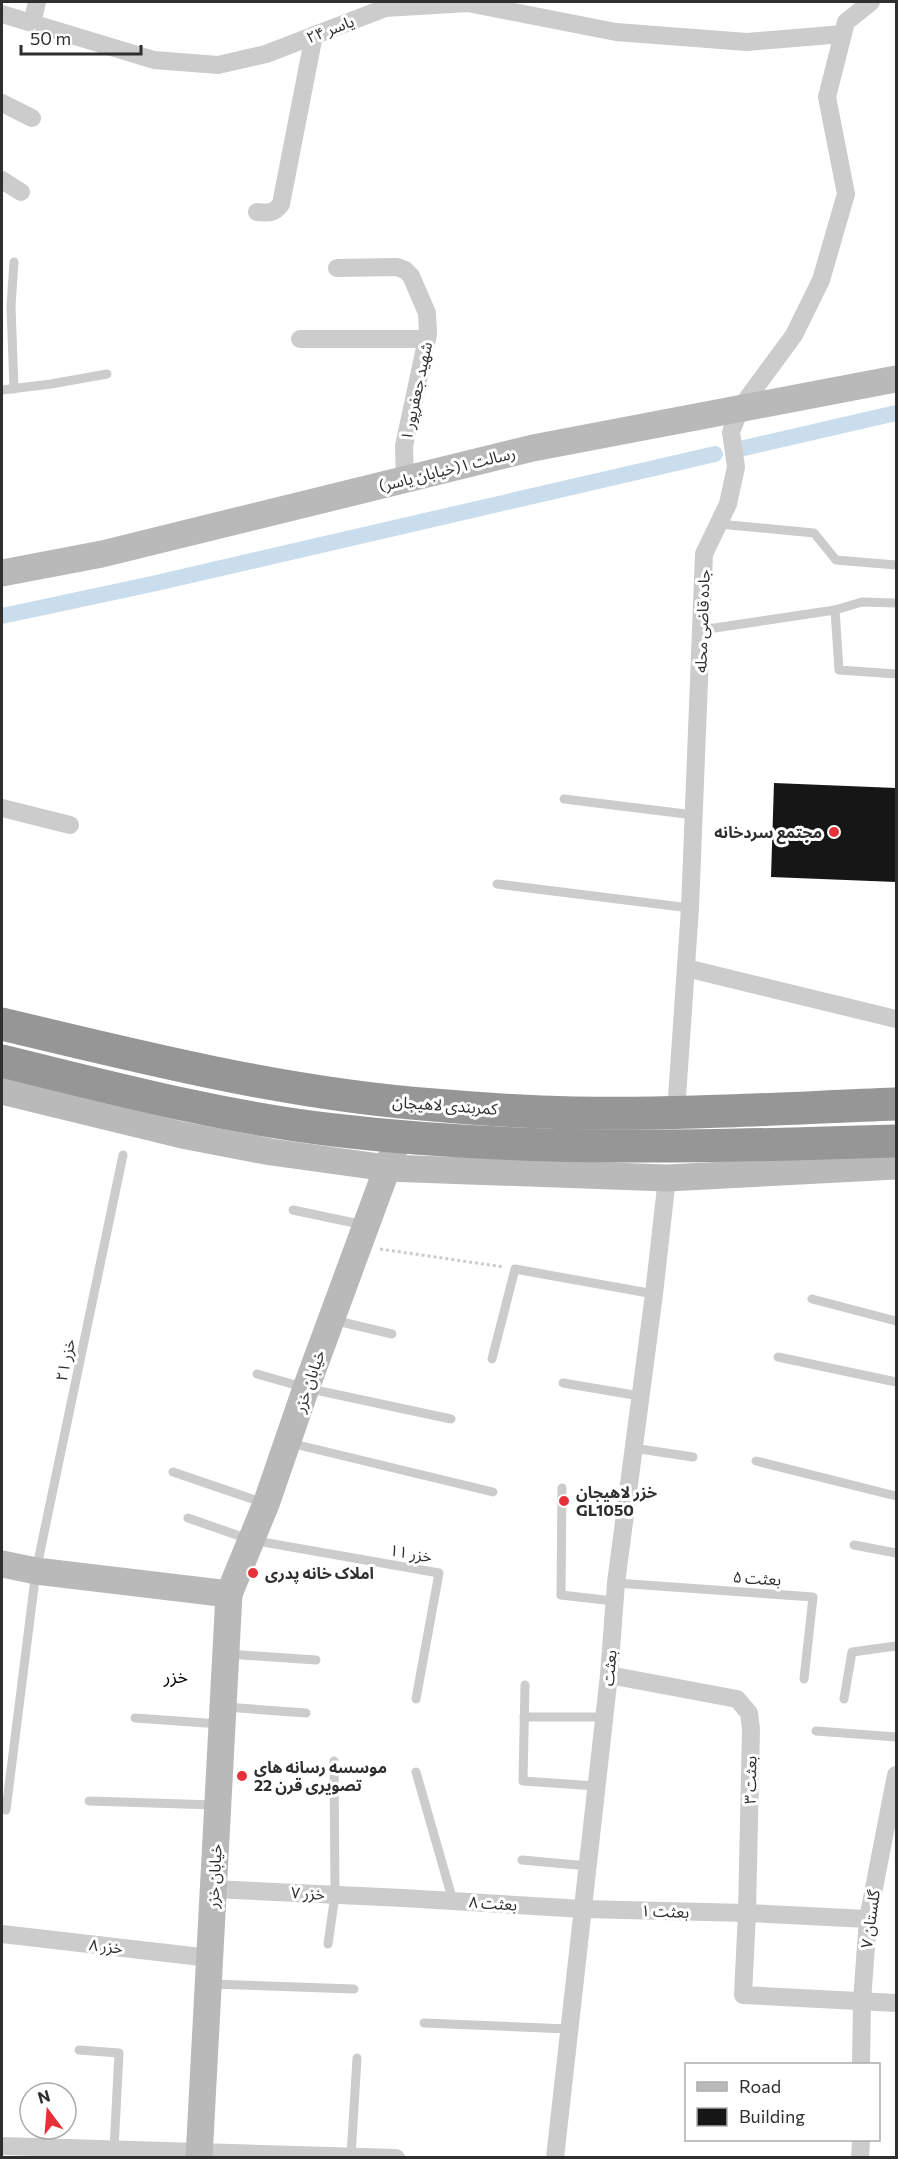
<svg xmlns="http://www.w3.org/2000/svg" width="898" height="2159" font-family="Commissioner,'Noto Sans Arabic',sans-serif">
<rect width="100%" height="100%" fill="#fff"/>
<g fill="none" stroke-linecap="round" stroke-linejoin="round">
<g stroke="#c9ddec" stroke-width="16">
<path d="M744,448L896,413"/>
<path d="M2,616L152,584L715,454"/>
</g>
</g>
<path fill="#161616" d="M774,783L896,788V882L771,877Z"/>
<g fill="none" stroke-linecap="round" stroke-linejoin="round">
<path stroke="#ccc" stroke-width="3" stroke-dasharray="3 3" stroke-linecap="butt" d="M380,1249L504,1267"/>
<g stroke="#ccc" stroke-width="9">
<path d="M14,262L11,306L14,389"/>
<path d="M2,390L51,384L107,374"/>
<path d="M719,524L814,533L836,560L896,565"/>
<path d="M835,610L839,670L896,674"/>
<path d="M701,630L835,610L862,602L896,603"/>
<path d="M564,799L694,815"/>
<path d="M497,884L690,908"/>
<path d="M293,1210L364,1225"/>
<path d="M812,1299L896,1321"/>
<path d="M333,1320L392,1334"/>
<path d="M778,1357L896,1382"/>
<path d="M492,1359L515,1269L654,1294"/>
<path d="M257,1374L306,1388L451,1419"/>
<path d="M563,1383L640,1396"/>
<path d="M290,1443L493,1492"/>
<path d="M633,1448L693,1457"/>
<path d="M756,1461L896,1496"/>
<path d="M173,1472L264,1503"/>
<path d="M562,1488L561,1595L614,1601"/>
<path d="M188,1518L251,1540L439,1573L416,1699"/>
<path d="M854,1545L896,1553"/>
<path d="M616,1583L813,1597L804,1679"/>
<path d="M228,1654L316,1660"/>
<path d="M525,1685L523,1781L596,1786"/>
<path d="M844,1699L852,1652L896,1646"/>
<path d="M225,1707L306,1713"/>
<path d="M524,1717H604"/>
<path d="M135,1718L220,1724"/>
<path d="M816,1731L896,1737"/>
<path d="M416,1772L453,1901"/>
<path d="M89,1801L215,1805"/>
<path d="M6,1810L36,1571L123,1155"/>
<path d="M522,1860L588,1866"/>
<path d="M328,1944L335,1895L334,1761"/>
<path d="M211,1984L354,1989"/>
<path d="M424,2023L568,2029"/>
<path d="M79,2050L119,2053L114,2149"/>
<path d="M351,2156L357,2058"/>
</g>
<g stroke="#ccc" stroke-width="18">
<path d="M2,14L154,60L218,65L266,54L385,8L468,3L616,32L747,42L843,34"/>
<path d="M32,23L37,2"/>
<path d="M2,103L32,118"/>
<path d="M2,180L21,192"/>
<path d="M257,212C268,213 274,214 281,204L314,35"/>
<path d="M337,268L397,267L405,270L411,276L427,313L428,334L404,446L405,479"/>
<path d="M300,339H427"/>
<path d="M2,808L70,825"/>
<path d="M686,968L896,1019"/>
<path d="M676,1112L690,908L704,554L728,504L736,467L731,432L741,407L794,335L821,280L846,194L827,97L846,22L871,2"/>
<path d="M609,1675L737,1699L749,1713L751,1729L747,1913L743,1995L896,2003"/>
<path d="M213,1889L403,1898L583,1909L747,1913L868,1919"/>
<path d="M2,1934L210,1958"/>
<path d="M861,2064L862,2001L868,1919L896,1775"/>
<path d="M2,2146L396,2158"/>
<path d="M555,2158L609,1675L616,1583L654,1294L667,1178"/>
<path d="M860,2158L861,2140"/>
</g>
<g stroke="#b9b9b9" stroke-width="27">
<path d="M2,573L102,554L533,448L896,379"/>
<path d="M2,1091L182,1135L271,1152L387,1168L667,1178L896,1166"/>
<path d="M2,1564L36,1571L229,1594"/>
<path d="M199,2158L229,1594L266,1504L306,1388L399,1136"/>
</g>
<g stroke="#969696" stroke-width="33">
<path d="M2,1024C144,1058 287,1094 434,1105C480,1109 528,1112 574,1113C682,1115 789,1108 896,1104"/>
<path d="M2,1061C112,1088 221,1117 334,1130C521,1152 709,1147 896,1141"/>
</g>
</g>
<g fill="#e63138" stroke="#fff" stroke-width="2">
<circle cx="834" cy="832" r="6"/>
<circle cx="564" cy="1501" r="6"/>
<circle cx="253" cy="1573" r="6"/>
<circle cx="242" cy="1776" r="6"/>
</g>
<g text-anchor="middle" stroke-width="6" stroke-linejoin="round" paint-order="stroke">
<g font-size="16" fill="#2f2f2f" stroke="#fff">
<text transform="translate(330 29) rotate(-21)" y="6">یاسر ۲۴</text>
<text transform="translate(416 391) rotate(-78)" y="6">شهید جعفرپور ۱</text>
<text transform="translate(447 469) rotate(-14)" y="6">رسالت ۱(خیابان یاسر)</text>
<text transform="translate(702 621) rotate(-88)" y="6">جاده قاضی محله</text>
<text transform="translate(445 1105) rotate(4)" y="6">کمربندی لاهیجان</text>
<text transform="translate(65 1360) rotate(-78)" y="6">خزر ۲۱</text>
<text transform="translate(309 1381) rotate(-71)" y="6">خیابان خزر</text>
<text transform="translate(411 1553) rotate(10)" y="6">خزر ۱۱</text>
<text transform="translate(757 1578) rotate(4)" y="6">بعثت ۵</text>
<text transform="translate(609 1668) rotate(-85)" y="6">بعثت</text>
<text transform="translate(750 1780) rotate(-89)" y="6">بعثت ۳</text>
<text transform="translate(214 1876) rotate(-87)" y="6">خیابان خزر</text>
<text transform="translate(308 1893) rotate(3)" y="6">خزر ۷</text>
<text transform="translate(493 1903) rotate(4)" y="6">بعثت ۸</text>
<text transform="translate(665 1911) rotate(2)" y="6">بعثت ۱</text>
<text transform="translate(870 1919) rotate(-82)" y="6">گلستان ۷</text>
<text transform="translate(106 1946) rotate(7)" y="6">خزر ۸</text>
</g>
<g font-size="16" font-weight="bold" fill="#2f2f2f" stroke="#fff" text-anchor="start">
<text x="822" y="838" text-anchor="end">مجتمع سردخانه</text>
<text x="576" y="1498">خزر لاهیجان<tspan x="576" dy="18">GL1050</tspan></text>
<text x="265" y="1579">املاک خانه پدری</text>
<text x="254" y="1773">موسسه رسانه های<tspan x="254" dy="18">تصویری قرن 22</tspan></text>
</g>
<g font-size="18" fill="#000" stroke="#fff">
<text x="176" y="1683">خزر</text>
</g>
</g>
<rect width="898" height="2159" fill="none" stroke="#2f2f2f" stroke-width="6"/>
<rect x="685" y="2063" width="195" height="78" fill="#ffffff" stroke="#acacac" stroke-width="1.5"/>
<rect x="697" y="2082" width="30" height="9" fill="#b9b9b9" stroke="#acacac" stroke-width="1.5"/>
<text x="739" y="2093" font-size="18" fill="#2f2f2f">Road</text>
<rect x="697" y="2108" width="30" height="18" fill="#161616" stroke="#acacac" stroke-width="1.5"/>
<text x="739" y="2123" font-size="18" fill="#2f2f2f">Building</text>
<g transform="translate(48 2111) rotate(344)"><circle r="28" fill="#ffffff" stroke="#acacac" stroke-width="1.5"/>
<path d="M0-4.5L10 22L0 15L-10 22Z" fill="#e63138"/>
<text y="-9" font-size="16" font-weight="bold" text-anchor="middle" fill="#2f2f2f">N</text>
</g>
<path d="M21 45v9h120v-9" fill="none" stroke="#2f2f2f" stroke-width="3"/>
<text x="30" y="45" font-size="18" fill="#2f2f2f" stroke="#ffffff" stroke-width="4.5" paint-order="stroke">50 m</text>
</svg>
